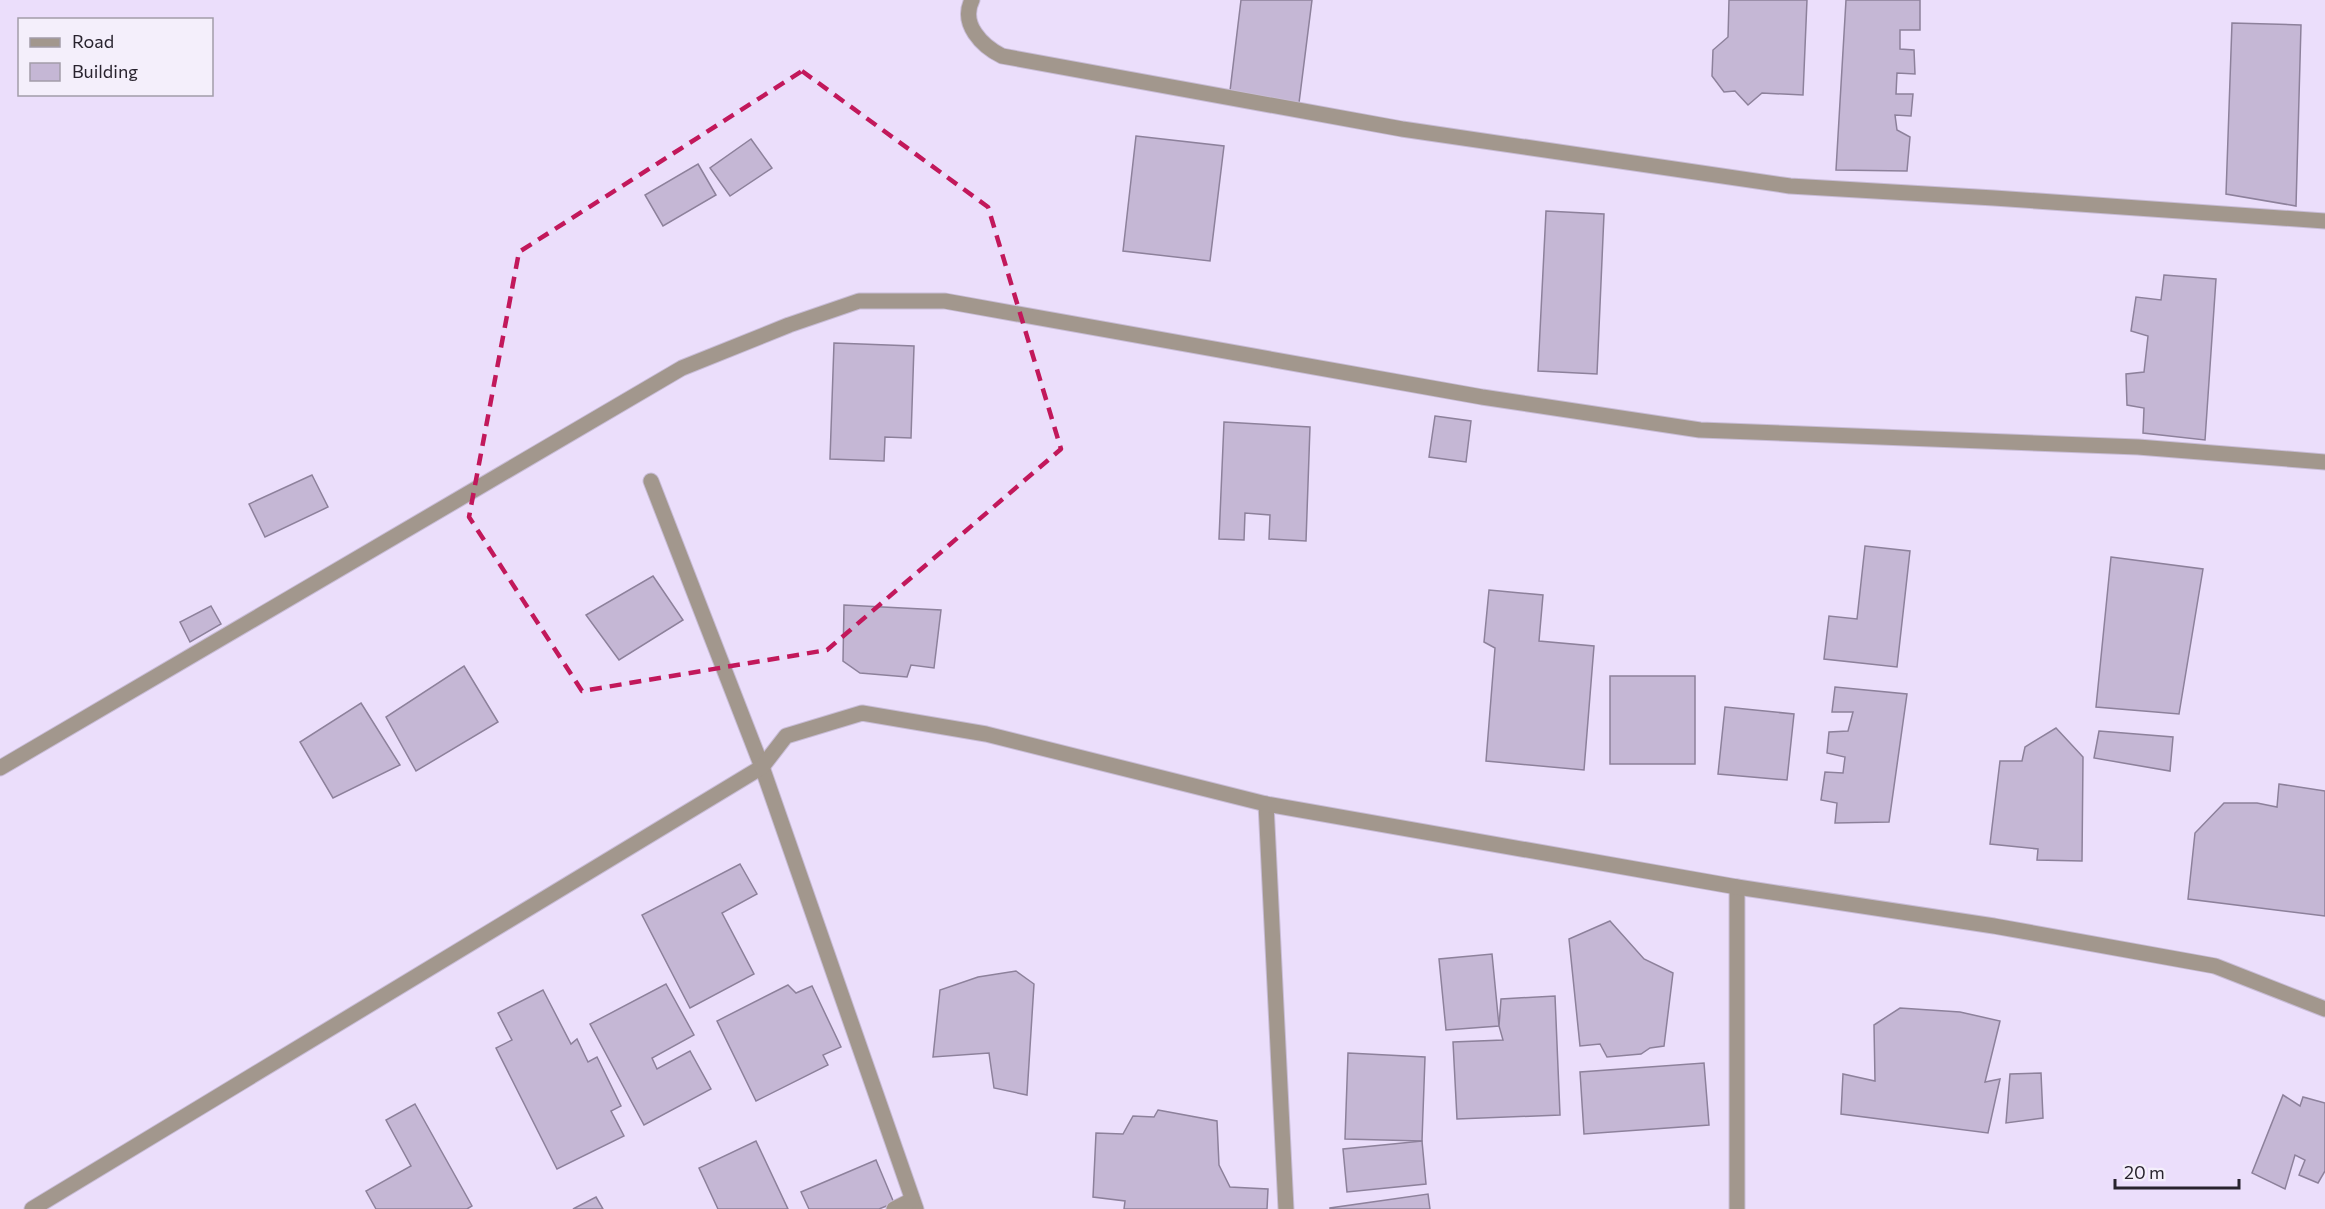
<svg xmlns="http://www.w3.org/2000/svg" width="2325" height="1209" font-family="Commissioner,sans-serif">
<rect width="100%" height="100%" fill="#ebdefb"/>
<g fill="#c5b7d5" stroke="#8d819b" stroke-width="1.5">
<path d="M1241,0H1312L1299,103L1230,91Z"/>
<path d="M1729,0H1807L1803,95L1762,93L1748,105L1735,91L1724,92L1712,76L1713,50L1728,37Z"/>
<path d="M1846,0H1920V30H1900V49L1914,50L1915,74L1897,73L1896,94H1913L1911,116L1895,115L1897,130L1910,137L1907,171L1836,170Z"/>
<path d="M2232,23L2301,25L2296,206L2226,194Z"/>
<path d="M1136,136L1224,146L1210,261L1123,251Z"/>
<path d="M751,139L772,168L730,196L710,168Z"/>
<path d="M698,164L716,195L663,226L645,195Z"/>
<path d="M1546,211L1604,214L1597,374L1538,371Z"/>
<path d="M2164,275L2216,279L2205,440L2143,433L2144,408L2127,405L2126,374L2144,372L2148,336L2131,331L2136,297L2161,300Z"/>
<path d="M834,343L914,346L911,438L885,437L884,461L830,459Z"/>
<path d="M1435,416L1471,421L1466,462L1429,457Z"/>
<path d="M1224,422L1310,427L1306,541L1269,539L1270,515L1245,513L1244,540L1219,539Z"/>
<path d="M312,475L328,507L265,537L249,504Z"/>
<path d="M1865,546L1910,551L1897,667L1824,659L1829,616L1857,619Z"/>
<path d="M2111,557L2203,569L2179,714L2096,707Z"/>
<path d="M653,576L683,620L619,660L586,615Z"/>
<path d="M1489,590L1543,595L1539,641L1594,646L1584,770L1486,761L1495,648L1484,642Z"/>
<path d="M844,605L941,610L934,668L911,665L907,677L860,673L843,661Z"/>
<path d="M211,606L221,624L190,642L180,622Z"/>
<path d="M464,666L498,722L416,771L386,717Z"/>
<rect x="1610" y="676" width="85" height="88"/>
<path d="M1835,687L1907,694L1889,822L1835,823L1837,803L1821,800L1825,772L1843,773L1845,757L1827,753L1829,732L1848,731L1853,712H1832Z"/>
<path d="M361,703L400,765L333,798L300,742Z"/>
<path d="M1725,707L1794,714L1787,780L1718,774Z"/>
<path d="M2056,728L2083,757L2082,861L2037,860L2038,849L1990,844L2000,761H2022L2025,747Z"/>
<path d="M2099,731L2173,737L2170,771L2094,758Z"/>
<path d="M2279,784L2325,791V916L2188,899L2195,833L2224,803H2257L2277,807Z"/>
<path d="M740,864L757,894L722,913L754,974L690,1008L642,915Z"/>
<path d="M1610,921L1644,959L1673,973L1664,1046L1650,1048L1641,1054L1607,1057L1600,1044L1580,1046L1569,939Z"/>
<path d="M1492,954L1499,1026L1446,1030L1439,959Z"/>
<path d="M1016,971L1034,984L1027,1095L994,1088L989,1053L933,1057L940,990L978,977Z"/>
<path d="M666,984L694,1035L652,1058L657,1069L690,1051L711,1089L644,1125L590,1024Z"/>
<path d="M788,985L796,993L812,986L841,1047L823,1055L828,1065L756,1101L717,1021Z"/>
<path d="M543,990L571,1044L577,1039L588,1062L597,1057L621,1106L611,1111L624,1136L557,1169L496,1048L512,1040L498,1013Z"/>
<path d="M1555,996L1560,1115L1457,1119L1453,1042L1503,1040L1499,1026L1501,999Z"/>
<path d="M1900,1008L1960,1012L2000,1021L1985,1082L2000,1079L1988,1133L1841,1114L1843,1074L1875,1081L1874,1025Z"/>
<path d="M1348,1053L1425,1057L1422,1141L1345,1139Z"/>
<path d="M1704,1063L1709,1125L1584,1134L1580,1072Z"/>
<path d="M2041,1073L2043,1118L2006,1123L2010,1074Z"/>
<path d="M2283,1095L2300,1106L2303,1097L2325,1103V1171L2318,1183L2299,1175L2305,1160L2295,1155L2285,1189L2252,1173Z"/>
<path d="M415,1104L472,1206L467,1209H376L366,1191L411,1166L386,1120Z"/>
<path d="M1158,1110L1217,1121L1219,1165L1230,1187L1268,1189L1267,1209H1124L1125,1201L1093,1197L1096,1133L1123,1134L1133,1116L1154,1117Z"/>
<path d="M756,1141L788,1209H718L699,1168Z"/>
<path d="M1422,1141L1426,1184L1347,1192L1343,1149Z"/>
<path d="M876,1160L894,1203L879,1209H809L801,1192Z"/>
<path d="M1428,1194L1430,1209H1330V1208Z"/>
<path d="M596,1197L603,1209H573Z"/>
</g>
<g fill="none" stroke-linecap="round" stroke-linejoin="round">
<defs>
<g id="street">
<path d="M972,0C960,24 982,46 1002,56L1402,129L1790,186L1994,198L2325,221"/>
<path d="M651,481L762,767L916,1209"/>
<path d="M0,768L682,368L789,325L859,301H945L1482,397L1700,430L2138,447L2325,462"/>
<path d="M1266,804L1286,1209"/>
<path d="M1737,887V1209"/>
<path d="M32,1209L762,767L786,736L862,713L986,734L1266,804L1737,887L1994,926L2215,966L2325,1009"/>
<path d="M894,1209L912,1200"/>
</g>
</defs>
<use href="#street" stroke="#c8bcd6" stroke-width="17"/>
<use href="#street" stroke="#a2978d" stroke-width="15"/>
</g>
<path fill="none" stroke="#c2185b" stroke-width="4.5" stroke-dasharray="12 8" stroke-linejoin="round" d="M802,71L988,207L1061,449L827,650L582,691L469,517L519,252Z"/>
<rect x="18" y="18" width="195" height="78" fill="#f4effb" stroke="#a29da9" stroke-width="1.5"/>
<rect x="30" y="38" width="30" height="9" fill="#a2978d" stroke="#a29da9" stroke-width="1.5"/>
<text x="72" y="48" font-size="18" fill="#28232e">Road</text>
<rect x="30" y="63" width="30" height="18" fill="#c5b7d5" stroke="#a29da9" stroke-width="1.5"/>
<text x="72" y="78" font-size="18" fill="#28232e">Building</text>
<path d="M2115 1179v9h124v-9" fill="none" stroke="#28232e" stroke-width="3"/>
<text x="2124" y="1179" font-size="18" fill="#28232e" stroke="#f4effb" stroke-width="4.5" paint-order="stroke">20 m</text>
</svg>
